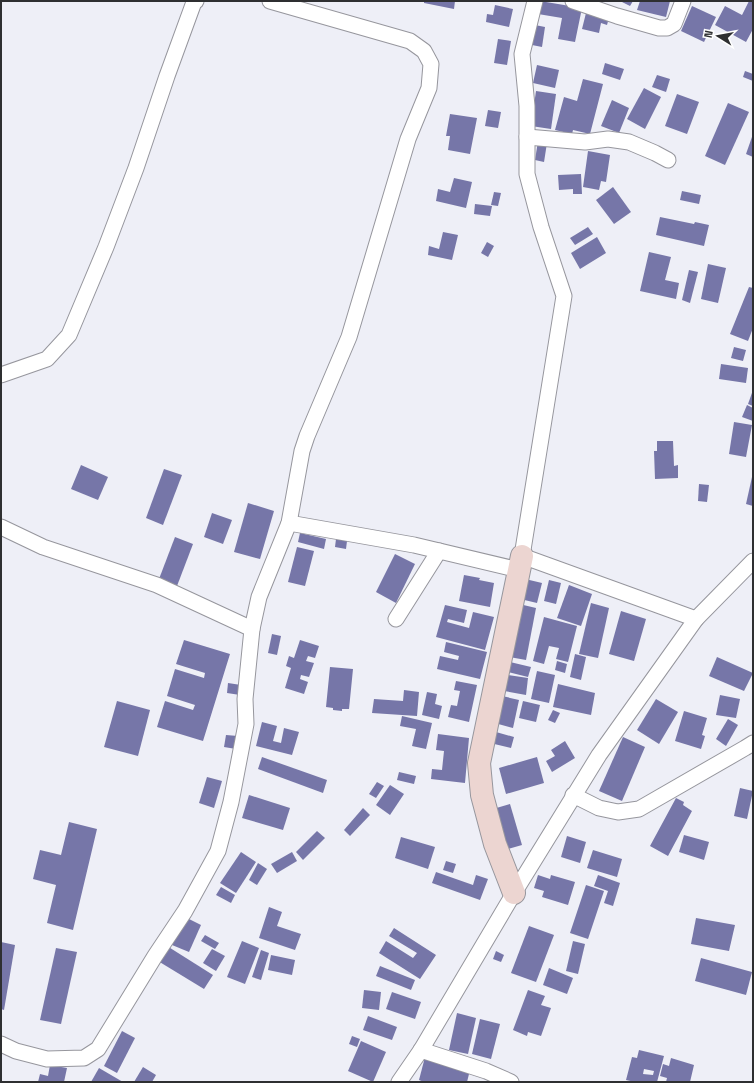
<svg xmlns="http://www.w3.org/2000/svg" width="754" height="1083" font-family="'Space Grotesk',sans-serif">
<rect width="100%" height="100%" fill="#eeeff7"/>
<g fill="#7676a8" fill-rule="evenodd">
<path d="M424,1H455L454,9L424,3Z"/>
<path d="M540,1L582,8L575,42L558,39L562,18L538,14Z"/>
<path d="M620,1H633L630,6Z"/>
<path d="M640,1H670L666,17L637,10Z"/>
<path d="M749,1H753V29L746,42L715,25L725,6L742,15Z"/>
<path d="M495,5L513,9L509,27L486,22L487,14L493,15Z"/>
<path d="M692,6L716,17L704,42L681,31Z"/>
<path d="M587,9L610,14L607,25L601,23L599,33L582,29Z"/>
<path d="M535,25L545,27L542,47L532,45Z"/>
<path d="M498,39L511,41L507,65L494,63Z"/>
<path d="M605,63L624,69L620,80L602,74Z"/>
<path d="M537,65L559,70L555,88L533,83Z"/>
<path d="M745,71L753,74V81L743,77Z"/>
<path d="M657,75L670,79L666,92L652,87Z"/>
<path d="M583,79L603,84L590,134L573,130L572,134L555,130L564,97L577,101Z"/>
<path d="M644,88L661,97L645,129L627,119Z"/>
<path d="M536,91L556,94L551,129L531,126Z"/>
<path d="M677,94L699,102L687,134L665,126Z"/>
<path d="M612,100L629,108L619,133L601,126Z"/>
<path d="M728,103L749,112L725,165L705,156Z"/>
<path d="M488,110L501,112L498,128L485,126Z"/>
<path d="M450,114L477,118L470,154L448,150L450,136H446Z"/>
<path d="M753,134V157L746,154Z"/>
<path d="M538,141L547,143L544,162L535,160Z"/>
<path d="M588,151L610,155L606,182L601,181L599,190L583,187Z"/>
<path d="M581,174L582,194H573V189L559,190L558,175Z"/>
<path d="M454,178L472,182L466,208L436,201L438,189L450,192Z"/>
<path d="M613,187L631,212L614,224L596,200Z"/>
<path d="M682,191L701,195L699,204L680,200Z"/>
<path d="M494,192L501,193L498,206L491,205Z"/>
<path d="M475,204L492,206L490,216L474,214Z"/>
<path d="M660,217L694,224L695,222L709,225L704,246L656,235Z"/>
<path d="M588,227L593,234L575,245L570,238Z"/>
<path d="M443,232L458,235L452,260L428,255L429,246L439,249Z"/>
<path d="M597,237L606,253L580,269L571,253Z"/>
<path d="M487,242L494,246L488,257L481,253Z"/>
<path d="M649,252L671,257L665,280L679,283L676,299L640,291Z"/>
<path d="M708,264L726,268L718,303L701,299Z"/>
<path d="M689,270L698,272L690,303L682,300Z"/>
<path d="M749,287L753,288V328L748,341L730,334Z"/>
<path d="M734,347L746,350L743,361L731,358Z"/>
<path d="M721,364L748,368L746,383L719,379Z"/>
<path d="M753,390V406L748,404Z"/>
<path d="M747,405L753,408V421L742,417Z"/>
<path d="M734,422L752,425L746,457L729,454Z"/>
<path d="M657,441H673L674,466L678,465V478L655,479L654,451H657Z"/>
<path d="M81,465L108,477L98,500L71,489Z"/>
<path d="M164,469L182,475L163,525L146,518Z"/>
<path d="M752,477H753V506L746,504Z"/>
<path d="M699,484L709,485L707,502L698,501Z"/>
<path d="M248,503L274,511L260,559L234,552Z"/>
<path d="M212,513L232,520L223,544L204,537Z"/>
<path d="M300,533L326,539L324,549L298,542Z"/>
<path d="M175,537L193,544L177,586L159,579Z"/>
<path d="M336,539L347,541L346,549L335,547Z"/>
<path d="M297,547L314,551L305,586L288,582Z"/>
<path d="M395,554L415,564L396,603L376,592Z"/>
<path d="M464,575L480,578L479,580L494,583L490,607L459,601Z"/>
<path d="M521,578L542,583L537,603L516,598Z"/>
<path d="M549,580L561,583L556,604L544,601Z"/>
<path d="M569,585L592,594L581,626L557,618Z"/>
<path d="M515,603L536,608L526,660L504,656Z"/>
<path d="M591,603L609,608L598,658L579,654Z"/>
<path d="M445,605L467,610L464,623L448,619L447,622L469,628L473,612L494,617L485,650L436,637Z"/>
<path d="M621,611L646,619L634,661L609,654Z"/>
<path d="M544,617L577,626L568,662L556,659L559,648L549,646L544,664L533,661Z"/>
<path d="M272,634L281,636L277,655L268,653Z"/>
<path d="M184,640L230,654L203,741L157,727L165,701L193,710L195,705L167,696L175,669L204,678L205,673L176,664Z"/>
<path d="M300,640L319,646L315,658L308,656L306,661L314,663L309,677L301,675L300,679L308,682L304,694L285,688L291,668L286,666L289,656L294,658Z"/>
<path d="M446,642L487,652L480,679L437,669L440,656L458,660L459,656L444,652Z"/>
<path d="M575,654L586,657L581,680L570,677Z"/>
<path d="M717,657L753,673L744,691L709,676Z"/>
<path d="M557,661L567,664L565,673L555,670Z"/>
<path d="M510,662L531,667L528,677L508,672Z"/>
<path d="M330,667L353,669L349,709H342V711L333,710V708L326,707Z"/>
<path d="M537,671L555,675L549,703L531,699Z"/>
<path d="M502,674L528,678L526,695L499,690Z"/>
<path d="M456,681L477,685L469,722L448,717L451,705L457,706L460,691L454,690Z"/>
<path d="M228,683L241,685L240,695L227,693Z"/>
<path d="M558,684L595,693L591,715L553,707Z"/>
<path d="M404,690L419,692L417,716L372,713L374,699L403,701Z"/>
<path d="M427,692L437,694L435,704L442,706L439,719L422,715Z"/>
<path d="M498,695L519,700L513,728L491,722Z"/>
<path d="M720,695L740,699L736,718L716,715Z"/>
<path d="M656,699L678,712L659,744L637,730Z"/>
<path d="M117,701L150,710L138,756L104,747Z"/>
<path d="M523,701L540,705L536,722L519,718Z"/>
<path d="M553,710L560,713L555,723L548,720Z"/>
<path d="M684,711L707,718L702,735L705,736L701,749L675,741Z"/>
<path d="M402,716L432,723L426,749L412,746L416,729L400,726Z"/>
<path d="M728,719L738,725L726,746L716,739Z"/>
<path d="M262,722L277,726L273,741L281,743L284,728L299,732L292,755L256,746Z"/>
<path d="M489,730L514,737L511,748L486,742Z"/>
<path d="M438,734L469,738L465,783L431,779L432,769L442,770L444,751L436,750Z"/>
<path d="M226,735L238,736L236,749L224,747Z"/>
<path d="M623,737L645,747L622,801L599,791Z"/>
<path d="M565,741L575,758L552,772L546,761L555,756L551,750Z"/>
<path d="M262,757L327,780L323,793L258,769Z"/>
<path d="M537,757L544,783L506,794L499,768Z"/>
<path d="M399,772L416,776L414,784L397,780Z"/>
<path d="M207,777L222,781L214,808L199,803Z"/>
<path d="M377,782L384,786L376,798L369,794Z"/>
<path d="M390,785L404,794L390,815L376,805Z"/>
<path d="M740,788L753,791L747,819L734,816Z"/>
<path d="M249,795L290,808L283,830L242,818Z"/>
<path d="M676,798L684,802L683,805L692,811L668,856L650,846Z"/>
<path d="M510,804L522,845L504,850L493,809Z"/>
<path d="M363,808L370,815L350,836L344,830Z"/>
<path d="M69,822L97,829L73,930L47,923L56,885L33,879L40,850L61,855Z"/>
<path d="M317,831L325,838L303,860L296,852Z"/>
<path d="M684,835L709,842L704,860L679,852Z"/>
<path d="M567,836L586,842L580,863L561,857Z"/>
<path d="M401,837L435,847L428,869L395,858Z"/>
<path d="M593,850L622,859L617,877L587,868Z"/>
<path d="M241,852L256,862L236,893L220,883Z"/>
<path d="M292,852L297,861L277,873L271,864Z"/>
<path d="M446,861L456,864L453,873L443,870Z"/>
<path d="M258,863L267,869L257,885L249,880Z"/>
<path d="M436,872L473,885L476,875L488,879L480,900L432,883Z"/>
<path d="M538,875L550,879L551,875L575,882L568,905L542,897L544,891L534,888Z"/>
<path d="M598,875L620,883L613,906L604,903L608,891L594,886Z"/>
<path d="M586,885L604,891L588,939L570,933Z"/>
<path d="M221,887L235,895L231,903L216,895Z"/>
<path d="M269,907L282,912L277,926L301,934L295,950L259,938Z"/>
<path d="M185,917L201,925L189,952L172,945Z"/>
<path d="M696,918L735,925L729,951L691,944Z"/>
<path d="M529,926L554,935L536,982L511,973Z"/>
<path d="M394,928L436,955L420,979L379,953L386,941L413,958L417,953L389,936Z"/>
<path d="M205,935L219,943L215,949L201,941Z"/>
<path d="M242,941L259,948L245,984L227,977Z"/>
<path d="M573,941L585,944L578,974L566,971Z"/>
<path d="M1,942L15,945L4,1010L1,1009Z"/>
<path d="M167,946L213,975L204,989L158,961Z"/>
<path d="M56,948L77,952L61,1024L40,1020Z"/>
<path d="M212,949L225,956L216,971L203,963Z"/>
<path d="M261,950L269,953L261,980L252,977Z"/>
<path d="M496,951L504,955L501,962L493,959Z"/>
<path d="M271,955L295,960L292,975L268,970Z"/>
<path d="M701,958L752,972L746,995L695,981Z"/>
<path d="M380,966L415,980L411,990L376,976Z"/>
<path d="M549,968L573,978L567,994L543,985Z"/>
<path d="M364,990L381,992L379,1010L362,1008Z"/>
<path d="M528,990L545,996L541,1005L551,1008L541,1036L528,1032L527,1036L513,1030Z"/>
<path d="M392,992L421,1002L415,1019L386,1009Z"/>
<path d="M457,1013L476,1018L468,1054L449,1050Z"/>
<path d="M368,1016L397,1027L392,1040L363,1030Z"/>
<path d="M480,1019L500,1024L491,1059L472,1054Z"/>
<path d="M122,1031L135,1038L117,1073L104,1066Z"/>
<path d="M352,1036L360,1039L357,1047L349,1044Z"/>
<path d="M361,1041L386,1052L373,1082L348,1071Z"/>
<path d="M639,1050L664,1056L657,1082H635L626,1080L632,1057L637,1058ZM644,1069L654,1071L653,1075L643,1074Z"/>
<path d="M425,1057L470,1070L467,1082H424L419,1080Z"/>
<path d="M671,1058L694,1065L690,1082H666L667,1078L660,1076L663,1064L669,1066Z"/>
<path d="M50,1065L67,1068L64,1082H38L40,1074L48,1076Z"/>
<path d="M143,1067L156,1075L152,1082H134Z"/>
<path d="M99,1068L123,1082H91Z"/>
</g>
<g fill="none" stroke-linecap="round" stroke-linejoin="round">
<defs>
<g id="street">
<path d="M535,1L522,54L527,106V174L541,227L564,296L522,556L696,619"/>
<path d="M573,1L617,16L659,28H667L674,24L683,1"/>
<path d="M527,137L585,142L608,139L629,142L655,153L668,160"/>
<path d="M1,375L47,359L69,335L106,247L136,168L167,76L194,2L196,1"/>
<path d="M289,523L414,545L519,570"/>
<path d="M1,527L43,547L157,585L252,629"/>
<path d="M396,619L439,551"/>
<path d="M573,795L599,808L618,812L639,809L745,748L753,743"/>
<path d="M1,1044L16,1051L47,1059L84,1058L98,1049L155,956L185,911L218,851L231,802L246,724L245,699L252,629L259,597L289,523L302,451L307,436L349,337L408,139L429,88L431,64L424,51L410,41L270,1"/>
<path d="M421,1050L486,1071L511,1082"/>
<path d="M399,1082L421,1050L514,893L599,755L696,619L753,561"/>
</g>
<path id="secondary" d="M514,893L495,844L482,795L479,763L522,556"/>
</defs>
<use href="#street" stroke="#96969d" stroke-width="17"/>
<use href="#secondary" stroke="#96969d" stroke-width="24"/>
<use href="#street" stroke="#fff" stroke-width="15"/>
<use href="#secondary" stroke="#ecd5d1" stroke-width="22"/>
</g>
<rect width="754" height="1083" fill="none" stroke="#2e2f31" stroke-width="4"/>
<g transform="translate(718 36) rotate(281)" stroke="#ffffff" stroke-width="3" paint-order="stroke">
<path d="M0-3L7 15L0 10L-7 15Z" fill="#2e2f31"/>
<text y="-6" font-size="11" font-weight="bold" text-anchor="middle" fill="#2e2f31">N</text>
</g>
</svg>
